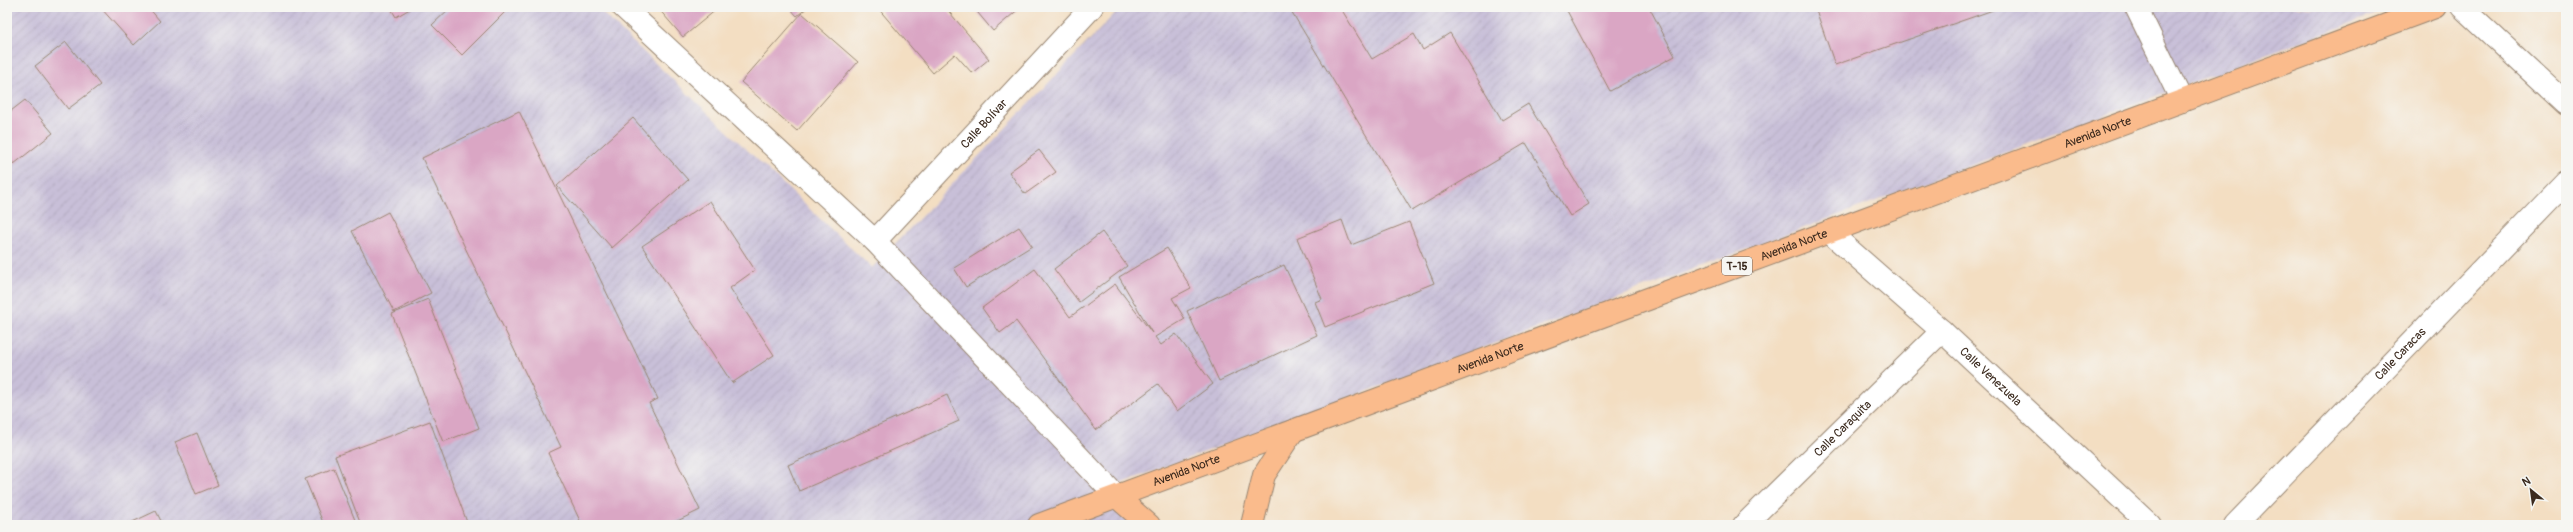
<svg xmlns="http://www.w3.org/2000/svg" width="2573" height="532" font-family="Pangolin,sans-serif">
<defs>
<pattern id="industrial-furrows" width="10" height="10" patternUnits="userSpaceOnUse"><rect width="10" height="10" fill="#c8bfd8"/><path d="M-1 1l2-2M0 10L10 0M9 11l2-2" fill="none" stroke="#ada4b9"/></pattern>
</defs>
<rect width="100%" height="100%" fill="#f6f6f2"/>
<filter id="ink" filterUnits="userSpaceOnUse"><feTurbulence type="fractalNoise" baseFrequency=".025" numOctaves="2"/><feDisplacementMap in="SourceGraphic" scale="8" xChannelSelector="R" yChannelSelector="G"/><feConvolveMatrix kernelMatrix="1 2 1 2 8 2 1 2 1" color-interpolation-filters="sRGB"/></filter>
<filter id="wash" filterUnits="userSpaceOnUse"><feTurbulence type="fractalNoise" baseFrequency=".012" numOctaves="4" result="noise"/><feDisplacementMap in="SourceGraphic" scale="16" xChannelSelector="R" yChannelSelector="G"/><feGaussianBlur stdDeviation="0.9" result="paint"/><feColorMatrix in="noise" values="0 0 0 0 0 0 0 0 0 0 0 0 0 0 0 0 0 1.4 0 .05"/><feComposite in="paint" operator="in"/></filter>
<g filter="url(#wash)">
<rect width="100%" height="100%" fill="#f3dec2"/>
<path fill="url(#industrial-furrows)" d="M7,7H596L872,268L1121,7H2394L1098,492L1133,525H7Z"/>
<g id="blocks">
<g fill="#daa6c4">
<path d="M100,7H148L160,21L134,45Z"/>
<path d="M390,7H413L396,17Z"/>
<path d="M451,7H510L462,55L432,25Z"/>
<path d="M657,7H715L717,9L683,37Z"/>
<path d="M789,7H808L797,16Z"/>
<path d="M877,7H945L989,59L972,73L955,54L933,73Z"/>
<path d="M973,7H1021L993,31Z"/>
<path d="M1294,7H1340L1372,59L1414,34L1423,50L1450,33L1502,120L1528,104L1589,204L1570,216L1526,143L1412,211L1290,9Z"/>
<path d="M1565,7H1649L1675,56L1610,91Z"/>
<path d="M1815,7H1992L1993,10L1835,65Z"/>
<path d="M802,13L858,62L797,131L741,82Z"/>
<path d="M66,42L100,85L68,109L35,66Z"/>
<path d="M25,100L53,133L14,164L7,156V114Z"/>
<path d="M519,111L658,399L649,403L700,510L669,525H582L548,453L561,447L422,158Z"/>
<path d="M633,118L688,180L612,248L557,186Z"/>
<path d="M1039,150L1056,172L1025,194L1009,172Z"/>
<path d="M710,201L755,270L730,288L774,355L732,383L642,246Z"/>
<path d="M388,212L431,293L394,312L352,231Z"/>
<path d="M1342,220L1351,245L1409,222L1434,283L1325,327L1315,302L1322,299L1297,238Z"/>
<path d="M1019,227L1032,246L966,287L954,268Z"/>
<path d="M1102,232L1127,266L1079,302L1054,269Z"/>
<path d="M1167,248L1191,288L1172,298L1185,319L1155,337L1161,345L1176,334L1213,384L1177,411L1158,384L1096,430L1016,321L1000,333L982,308L1035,269L1070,317L1115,284L1152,333L1119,277Z"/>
<path d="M1284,265L1317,335L1219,381L1187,311Z"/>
<path d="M428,299L479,428L443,442L392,314Z"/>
<path d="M947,395L959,421L799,491L788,465Z"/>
<path d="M430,421L468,525H361L335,456Z"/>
<path d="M197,433L218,485L196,494L175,442Z"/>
<path d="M334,468L357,525H324L305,479Z"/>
<path d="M156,511L163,525H126Z"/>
</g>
</g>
</g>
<g filter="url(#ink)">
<use href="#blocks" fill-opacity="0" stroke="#978470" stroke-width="1"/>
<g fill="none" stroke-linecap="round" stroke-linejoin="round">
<defs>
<g id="minor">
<path d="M623,7L875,241L1117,497"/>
<path d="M2136,7L2182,101"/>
<path d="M2462,7L2566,104"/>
<path id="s1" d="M1829,232L1942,331L2150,525"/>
<path id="s2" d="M875,241L1092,7"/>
<path id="s3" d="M1744,525L1942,331"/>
<path id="s4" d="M2235,525L2566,182"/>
</g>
<g id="major">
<path d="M1117,497L1149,525"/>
<path d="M1252,525L1264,475L1293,431"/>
</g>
<g id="highway">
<path id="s5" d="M1039,525L2435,7"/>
</g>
</defs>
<use href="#minor" stroke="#978470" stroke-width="24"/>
<use href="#major" stroke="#978470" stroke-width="24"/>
<use href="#highway" stroke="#978470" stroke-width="24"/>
<use href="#minor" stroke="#fff" stroke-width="22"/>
<use href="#major" stroke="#fabb8c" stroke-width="22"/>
<use href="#highway" stroke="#fabb8c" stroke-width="22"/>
</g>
</g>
<g text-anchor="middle" stroke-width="4" stroke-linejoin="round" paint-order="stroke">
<rect fill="#f6f6f2" stroke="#73675e" stroke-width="1" x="1722" y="257" width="30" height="18" rx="3"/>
<g font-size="11" font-weight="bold" fill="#3b2a1e">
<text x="1737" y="270">T-15</text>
</g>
<g font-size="12" fill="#3b2a1e" stroke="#f6f6f2">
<text dy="4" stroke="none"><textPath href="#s2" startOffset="160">Calle Bolívar</textPath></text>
<text dy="4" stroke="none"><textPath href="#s5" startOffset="1129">Avenida Norte</textPath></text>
<text dy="4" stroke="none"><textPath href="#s5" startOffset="805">Avenida Norte</textPath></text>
<text dy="4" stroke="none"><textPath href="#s4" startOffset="238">Calle Caracas</textPath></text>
<text dy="4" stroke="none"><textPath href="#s5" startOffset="481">Avenida Norte</textPath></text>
<text dy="4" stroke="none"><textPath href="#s1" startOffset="217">Calle Venezuela</textPath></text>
<text dy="4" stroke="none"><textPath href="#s3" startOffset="138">Calle Caraquita</textPath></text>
<text dy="4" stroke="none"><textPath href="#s5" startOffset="157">Avenida Norte</textPath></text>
</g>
</g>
<rect width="2573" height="532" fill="none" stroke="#f6f6f2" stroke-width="24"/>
<g transform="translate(2531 490) rotate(331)" stroke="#f6f6f2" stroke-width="3" paint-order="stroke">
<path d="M0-3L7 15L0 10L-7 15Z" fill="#3b2a1e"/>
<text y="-6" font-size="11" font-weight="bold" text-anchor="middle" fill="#3b2a1e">N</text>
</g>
</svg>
